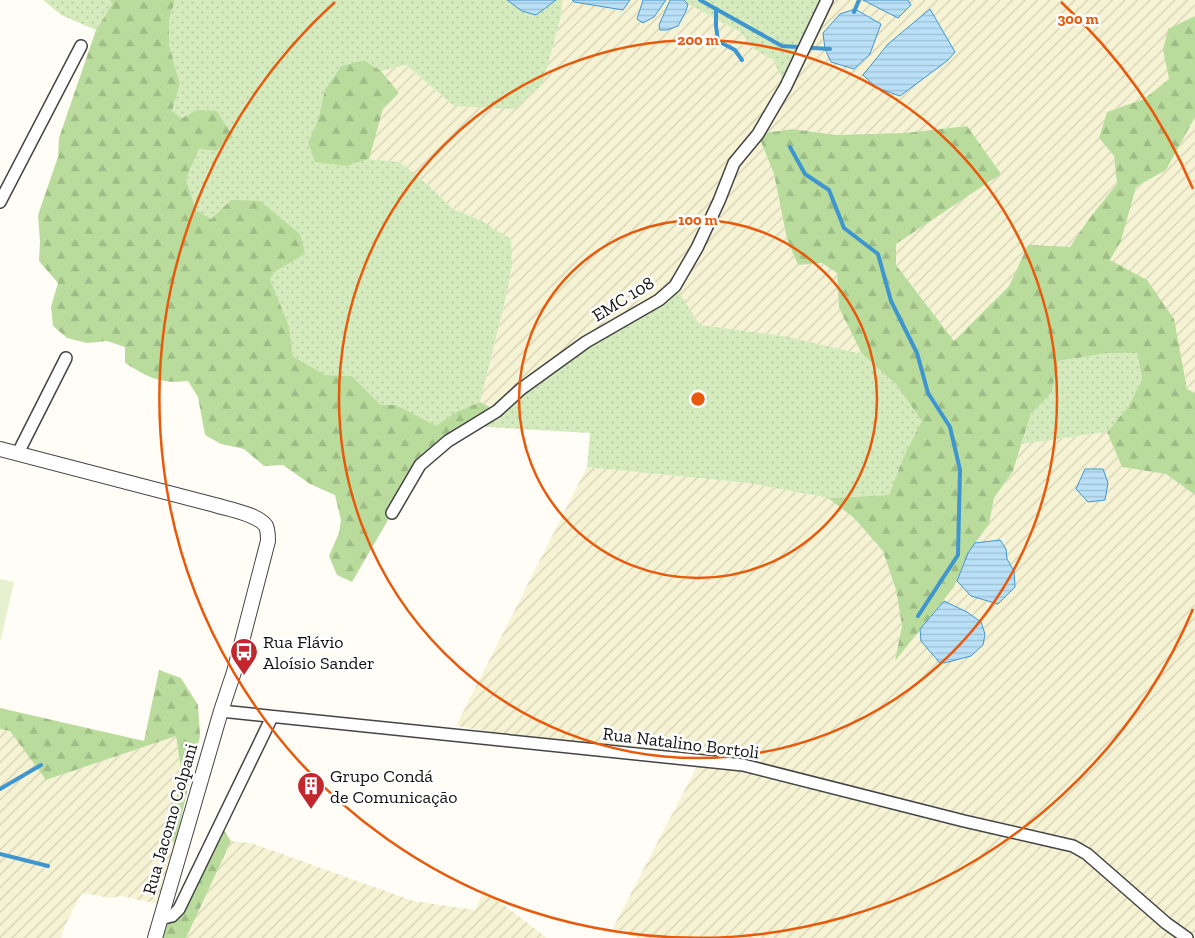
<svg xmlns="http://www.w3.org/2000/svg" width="1195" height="938" font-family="'Zilla Slab',serif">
<defs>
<pattern id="farmland-furrows" width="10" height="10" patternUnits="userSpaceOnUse" patternTransform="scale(1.25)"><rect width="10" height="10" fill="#f6f3d4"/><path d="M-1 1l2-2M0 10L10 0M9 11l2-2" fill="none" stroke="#d2cfb5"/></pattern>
<pattern id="grass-dots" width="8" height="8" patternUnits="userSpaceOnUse" patternTransform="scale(1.25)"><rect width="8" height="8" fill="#d5ebbd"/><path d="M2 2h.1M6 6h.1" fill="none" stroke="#b6c8a1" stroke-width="1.8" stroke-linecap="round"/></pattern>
<pattern id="forest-firs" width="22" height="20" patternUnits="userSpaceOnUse" patternTransform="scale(1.25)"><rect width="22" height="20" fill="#b9dc9c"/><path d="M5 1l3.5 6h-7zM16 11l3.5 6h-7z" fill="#9ebc85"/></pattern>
<pattern id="water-rules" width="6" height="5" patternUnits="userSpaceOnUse" patternTransform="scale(1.25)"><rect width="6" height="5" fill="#b9e0f7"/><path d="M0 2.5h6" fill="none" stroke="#9ebfd3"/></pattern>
</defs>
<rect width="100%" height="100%" fill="#fffdf5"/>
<g fill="url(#farmland-furrows)">
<path d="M562,0H684L688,4L740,32L755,50L773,60L827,0H1195V16L1190,20L1163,50L1169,79L1144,99L1107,112L1099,138L1114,156L1117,184L1088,220L1070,248L1028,245L1009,286L954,341L896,265V244L1001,174L966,126L905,133L836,135L792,129L758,134L774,174L787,239L798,264L822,263L837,273L839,308L862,354L784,336L700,325L497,411L480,402L506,297L480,220L453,209L429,186L400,162L369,159L383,109L399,93L381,71L406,65L454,106L543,83L561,16Z"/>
<path d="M1195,117V393L1187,389L1173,319L1110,261L1121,241L1136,187L1166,170Z"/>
<path d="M1107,432L1122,467L1166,474L1195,495V938H639L613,928L695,770L698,760L613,752L456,726L587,467L748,483L828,498L854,518L883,551L896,590L902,626L896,659L954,587L968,553L989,524L994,498L1013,471L1022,444Z"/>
<path d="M0,729L10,731L47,780L176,736L182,776L171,820L174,848L158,904L122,896L110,898L82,893L65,925L61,938H0Z"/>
<path d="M231,841L251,843L413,901L475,910L484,890L547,938H185Z"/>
</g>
<g fill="url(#grass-dots)">
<path d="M43,0H109L113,3L96,30L61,15Z"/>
<path d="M175,0H507L522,11L536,15L556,0H562L561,16L543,83L515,109L454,106L406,65L381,71L364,60L341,66L325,89L318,120L309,143L346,166L369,159L400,162L429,186L453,209L480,220L511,239L512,265L506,297L480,402L456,412L436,427L396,405H381L352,376L325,375L293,356L289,326L270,279L275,272L305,254L231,200L211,219L196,210L186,179L199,149L216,151L197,110L182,118L172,111L180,84L169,45V20Z"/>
<path d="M684,0H827L786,86L773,60L755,50L740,32L688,4Z"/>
<path d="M675,286L700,325L784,336L862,354L896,384L923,421L903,458L889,495L828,498L748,483L587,467L590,433L472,426Z"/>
<path d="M1108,353H1137L1142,379L1128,407L1107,432L1022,444L1031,414L1052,392L1058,361Z"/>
</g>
<g fill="url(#forest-firs)">
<path d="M109,0H175L169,20V45L180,84L172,111L182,118L197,110L217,111L233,137L216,151L199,149L186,179L196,210L211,219L231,200L260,201L300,234L305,254L275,272L270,279L289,326L293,356L325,375L352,376L381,405H396L436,426L456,412L480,402L497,411L420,465L352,582L337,575L329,556L339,533L341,520L335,495L310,484L283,465L264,466L244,449L221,444L205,435L198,397L188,381C159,384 150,378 125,363V347L107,341L87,343L67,338L53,326L51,307L58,283L39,261L40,242L38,215L58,157L59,138L96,30L113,3Z"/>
<path d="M1195,16V117L1166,170L1136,187L1121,241L1110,260L1147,280L1174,319L1187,389L1195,393V495L1166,474L1122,467L1107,432L1128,407L1142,379L1137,353H1108L1058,361L1052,392L1031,414L1013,471L994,498L989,524L968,553L954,587L895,661L902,626L896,590L883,551L854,518L828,498L889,495L903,458L922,421L896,384L862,354L839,308L837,273L822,263L798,265L787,239L774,174L758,134L792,129L836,135L905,133L967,126L1001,174L896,244V265L954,341L1009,286L1028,245L1070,247L1088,220L1117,184L1114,156L1099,138L1107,112L1144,99L1169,79L1163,50L1168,29Z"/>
<path d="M364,60L381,71L399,93L383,109L369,159L346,166L315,162L308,143L318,120L325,89L341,66Z"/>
<path d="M159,670L181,678L198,705L200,736L174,848L171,820L182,776L176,736L46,780L10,731L0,729V708L144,741Z"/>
<path d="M219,823L231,841L186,938H155L172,916Z"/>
</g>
<path fill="#e6f2cf" d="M0,579L14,582L0,643Z"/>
<g fill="url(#water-rules)" stroke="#3f96cf">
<path d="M507,0H556L536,15L522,11Z"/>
<path d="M572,0H630L623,10L574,2Z"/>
<path d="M643,0H666L654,17L643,23L637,19Z"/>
<path d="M670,0H684L688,4L686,11L678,26L667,30H660L659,25Z"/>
<path d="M863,0H908L911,5L898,18Z"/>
<path d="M855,9L881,24L870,54L854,69L831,62L825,49L823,33L840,14Z"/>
<path d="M930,9L955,52L947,61L900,96L877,88L863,75L888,44Z"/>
<path d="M1085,469H1103L1108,483L1105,500L1088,502L1076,489Z"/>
<path d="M1000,540L1006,549L1007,559L1014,571L1015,587L998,604L971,596L957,581L968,553L975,543Z"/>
<path d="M944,601L967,612L981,622L985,634L983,645L971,656L944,663L939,662L921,641L920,629Z"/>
</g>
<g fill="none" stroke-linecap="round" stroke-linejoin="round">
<g stroke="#3f96cf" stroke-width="4">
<path d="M700,0L782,46L830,49"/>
<path d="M716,9V26L718,41L735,50L742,60"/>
<path d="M854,12L859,0"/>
<path d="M790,147L805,174L829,190L844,228L878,254L891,301L917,353L928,393L950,427L960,470L958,555L918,616"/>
<path d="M0,789L41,765"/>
<path d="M0,854L48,866"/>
</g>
<defs>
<g id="minor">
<path d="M0,202L81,46"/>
<path d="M18,453L66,358"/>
<path d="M392,513L420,465L448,441L497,411L521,389L586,342L659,300L675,286L697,248L719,201L734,163L758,134L786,86L827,0"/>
<path d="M221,711L743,765L964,821L1073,846L1087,854L1166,923L1187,938"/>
<path d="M160,919L172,916L179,909L272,717"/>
</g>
<path id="tertiary" d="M0,449L215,505C228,509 258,514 266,526C268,531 268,536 268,541L234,672L221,711L155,938"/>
</defs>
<use href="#minor" stroke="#444" stroke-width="14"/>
<use href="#tertiary" stroke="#444" stroke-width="16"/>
<use href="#minor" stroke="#fff" stroke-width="11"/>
<use href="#tertiary" stroke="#fff" stroke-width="14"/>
</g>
<g fill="none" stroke="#e8590c" stroke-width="2.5">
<circle cx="698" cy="399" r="179"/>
<circle cx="698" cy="399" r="359"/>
<path d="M1193 609A538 538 0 1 1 335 2M1061 2A538 538 0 0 1 1193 189"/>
</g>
<defs>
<symbol id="bus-pin" viewBox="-11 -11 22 30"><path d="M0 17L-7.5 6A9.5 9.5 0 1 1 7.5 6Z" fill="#c4262e" stroke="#fff"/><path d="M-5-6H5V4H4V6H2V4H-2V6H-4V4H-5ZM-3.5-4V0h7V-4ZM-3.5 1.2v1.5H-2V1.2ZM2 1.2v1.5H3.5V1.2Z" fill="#fff"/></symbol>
<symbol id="building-pin" viewBox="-11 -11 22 30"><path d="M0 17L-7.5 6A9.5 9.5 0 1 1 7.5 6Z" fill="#c4262e" stroke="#fff"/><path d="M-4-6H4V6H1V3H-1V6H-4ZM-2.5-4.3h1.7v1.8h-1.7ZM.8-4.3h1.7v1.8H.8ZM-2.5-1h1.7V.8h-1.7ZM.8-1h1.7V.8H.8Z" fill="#fff"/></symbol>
</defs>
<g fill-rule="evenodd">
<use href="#bus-pin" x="228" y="636" width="32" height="43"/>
<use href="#building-pin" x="295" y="770" width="32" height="43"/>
</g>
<g text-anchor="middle" stroke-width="5" stroke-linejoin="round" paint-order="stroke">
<g font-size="18" fill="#111" stroke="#fff">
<text transform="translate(623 299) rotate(-32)" y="6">EMC 108</text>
<text transform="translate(681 743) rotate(7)" y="6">Rua Natalino Bortoli</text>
<text transform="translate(170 819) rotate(-74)" y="6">Rua Jacomo Colpani</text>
</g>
<g font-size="18" fill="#111" stroke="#fff" text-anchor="start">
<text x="263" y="648">Rua Flávio<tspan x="263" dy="21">Aloísio Sander</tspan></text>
<text x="330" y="782">Grupo Condá<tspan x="330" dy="21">de Comunicação</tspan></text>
</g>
</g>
<circle cx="698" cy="399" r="8" fill="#e8590c" stroke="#fff" stroke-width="2.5"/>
<g font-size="15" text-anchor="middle" font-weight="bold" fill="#e8590c" stroke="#fff" stroke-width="5" stroke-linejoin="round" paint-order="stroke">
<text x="1078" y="24">300 m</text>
<text x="698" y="45">200 m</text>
<text x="698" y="225">100 m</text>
</g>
</svg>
